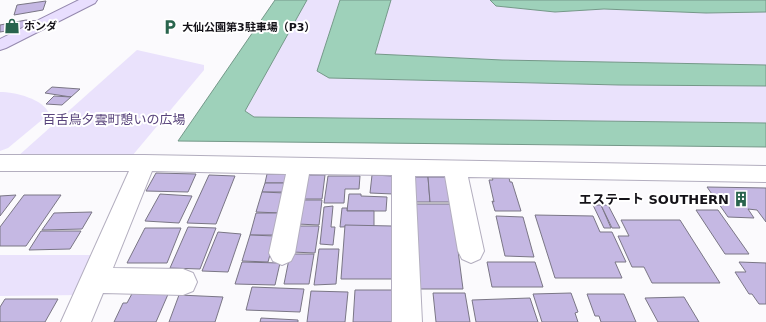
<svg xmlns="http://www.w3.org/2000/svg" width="766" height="322" font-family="'DejaVu Sans','Noto Sans JP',sans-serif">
<rect width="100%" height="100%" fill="#fbfafd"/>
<g fill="#eae2fc">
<path d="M307,0H340L331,26L329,78L619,85L766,86V123L254,117L245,111Z"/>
<path d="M391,0H490L496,6L555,12L604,9L706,13L766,12V65L502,60L375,54Z"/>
<path d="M137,50L204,65V70L132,156L17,157Z"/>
<path d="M0,92C15,92 44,99 49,114L8,148L0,151Z"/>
<path d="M0,255H97L80,295L0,296Z"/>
</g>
<g fill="#9ed1ba" stroke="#759889">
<path d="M275,0H307L245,111L254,117L766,123V147L178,141Z"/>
<path d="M340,0H391L375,54L502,60L766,65V86L619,85L329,78L317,71Z"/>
<path d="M490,0H766V12L706,13L604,9L555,12L496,6Z"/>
</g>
<g fill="#c5b8e3" stroke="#7a7685">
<path d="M46,1L43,10L14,15L17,5Z"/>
<path d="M26,20L38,21L24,28L0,32V25Z"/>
<path d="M52,87L80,89L71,97L45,93Z"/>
<path d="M54,96L71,97L62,105L46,104Z"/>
<path d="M156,173L196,174L188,192L146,191Z"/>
<path d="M267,174H289L287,183H265Z"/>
<path d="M209,175L235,176L216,224L187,223Z"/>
<path d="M308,175H325L322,199H301Z"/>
<path d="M372,175L393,176V194L370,193Z"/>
<path d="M328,176H360L359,189H345L344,203H324Z"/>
<path d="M412,177H428L430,202H414Z"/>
<path d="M428,177H450L454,202H430Z"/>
<path d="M492,178H509L510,182H512L521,211H495L492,201L494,202L489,180H493Z"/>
<path d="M265,183H287L285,192H262Z"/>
<path d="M707,187L766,188V222L757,210L748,209L754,218L728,217Z"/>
<path d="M262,192L285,193L280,213L256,212Z"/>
<path d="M160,194L192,196L179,223L145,221Z"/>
<path d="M349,194H361V196L387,197L386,211H347Z"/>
<path d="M16,195L0,216V196Z"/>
<path d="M24,195H61L26,246H0V227Z"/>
<path d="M301,200H322L319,225L297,224Z"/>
<path d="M412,204H452L463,289H417Z"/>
<path d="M593,205H601L611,228H604Z"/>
<path d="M601,205H608L620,228H612Z"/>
<path d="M333,206L331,227H335L333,245L320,244L324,207Z"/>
<path d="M342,208H347V211H374V226L340,227Z"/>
<path d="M696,210H718L749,254H725Z"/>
<path d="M92,212L82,229L42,230L54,213Z"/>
<path d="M256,213H280L275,235H250Z"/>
<path d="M535,215L593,216L600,232H612L626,262H615L622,278H555Z"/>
<path d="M496,216L523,217L534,257L505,256Z"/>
<path d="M621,220H680L720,283H652L644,267H632L618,236H629Z"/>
<path d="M345,225L392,226L393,279H341Z"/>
<path d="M297,226H319L315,253L292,252Z"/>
<path d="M188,227L216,228L200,269L170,268Z"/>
<path d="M145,228H181L167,263H127Z"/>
<path d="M41,231H81L70,249L29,250Z"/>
<path d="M218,232L241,234L228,272L202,271Z"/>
<path d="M250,235L275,236L268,262L242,261Z"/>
<path d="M319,249H339L336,284L314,285Z"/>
<path d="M290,254H314L309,284H284Z"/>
<path d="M242,262L280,263L275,285L235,284Z"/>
<path d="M487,262H535L543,287H492Z"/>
<path d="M739,262L766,263V304H759L752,294H749L735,272H746Z"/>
<path d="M252,287L304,289L300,312L246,310Z"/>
<path d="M134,290L169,292L156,322H114L123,303H127Z"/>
<path d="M355,290H395V322H353Z"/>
<path d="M311,291L348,292L345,322H307Z"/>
<path d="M433,293H465L470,322H436Z"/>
<path d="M571,293L578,312L575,313L578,322H542L533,294Z"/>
<path d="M587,294H624L636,322H601L599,316H595Z"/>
<path d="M179,295L223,297L215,322H169Z"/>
<path d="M684,297L699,322H658L645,298Z"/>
<path d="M530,298L538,322H476L472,300Z"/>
<path d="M5,299H58L45,322H0V307Z"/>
<path d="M261,318L298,320V322H260Z"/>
</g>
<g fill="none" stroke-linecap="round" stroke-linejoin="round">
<defs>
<path id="minor" d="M0,155H144L766,166V182L468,177L484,251L480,259L471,263L462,259L458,251L445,176H415L422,322H392V175L309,174L295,253L291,261L282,265L273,261L269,253L286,174L152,171L113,268L183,269L193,273L197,282L193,291L183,295L103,293L91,322H61L129,171H0Z"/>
<path id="major" d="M79,0H97L95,3L6,48L0,50V39Z"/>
</defs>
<use href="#minor" stroke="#b3aebf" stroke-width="2"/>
<use href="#major" stroke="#9488ae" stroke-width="2"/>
<use href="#minor" fill="#fff" fill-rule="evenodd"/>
<use href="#major" fill="#e8defe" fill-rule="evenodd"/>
</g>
<defs>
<symbol id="shop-bare" viewBox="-9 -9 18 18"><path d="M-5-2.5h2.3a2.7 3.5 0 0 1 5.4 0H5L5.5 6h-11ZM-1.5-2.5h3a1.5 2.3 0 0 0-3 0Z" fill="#29644d" stroke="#fff" stroke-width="2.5" paint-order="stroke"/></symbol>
<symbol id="parking-bare" viewBox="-9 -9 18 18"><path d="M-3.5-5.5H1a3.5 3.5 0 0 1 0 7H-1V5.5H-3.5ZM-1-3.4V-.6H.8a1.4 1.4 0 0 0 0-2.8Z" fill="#29644d" stroke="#fff" stroke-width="2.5" paint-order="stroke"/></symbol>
<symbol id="building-bare" viewBox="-9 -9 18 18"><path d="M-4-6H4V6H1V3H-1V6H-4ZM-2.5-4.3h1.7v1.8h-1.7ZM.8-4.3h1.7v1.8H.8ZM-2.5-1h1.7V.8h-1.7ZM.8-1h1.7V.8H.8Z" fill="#29644d" stroke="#fff" stroke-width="2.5" paint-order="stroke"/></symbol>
</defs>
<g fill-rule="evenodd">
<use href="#shop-bare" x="1" y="15" width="22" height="22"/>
<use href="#parking-bare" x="159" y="16" width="22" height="22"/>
<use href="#building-bare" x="730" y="188" width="22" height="22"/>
</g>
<g text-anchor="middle" stroke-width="4" stroke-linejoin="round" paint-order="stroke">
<g font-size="11" font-weight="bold" fill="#141218" stroke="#fff" text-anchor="start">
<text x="24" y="30">ホンダ</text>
<text x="182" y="31">大仙公園第3駐車場（P3）</text>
</g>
<g font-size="13" fill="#58437b" stroke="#fff">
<text x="114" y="124">百舌鳥夕雲町憩いの広場</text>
</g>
<g font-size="13" font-weight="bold" fill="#141218" stroke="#fff" text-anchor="end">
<text x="729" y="204">エステート SOUTHERN</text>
</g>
</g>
</svg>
